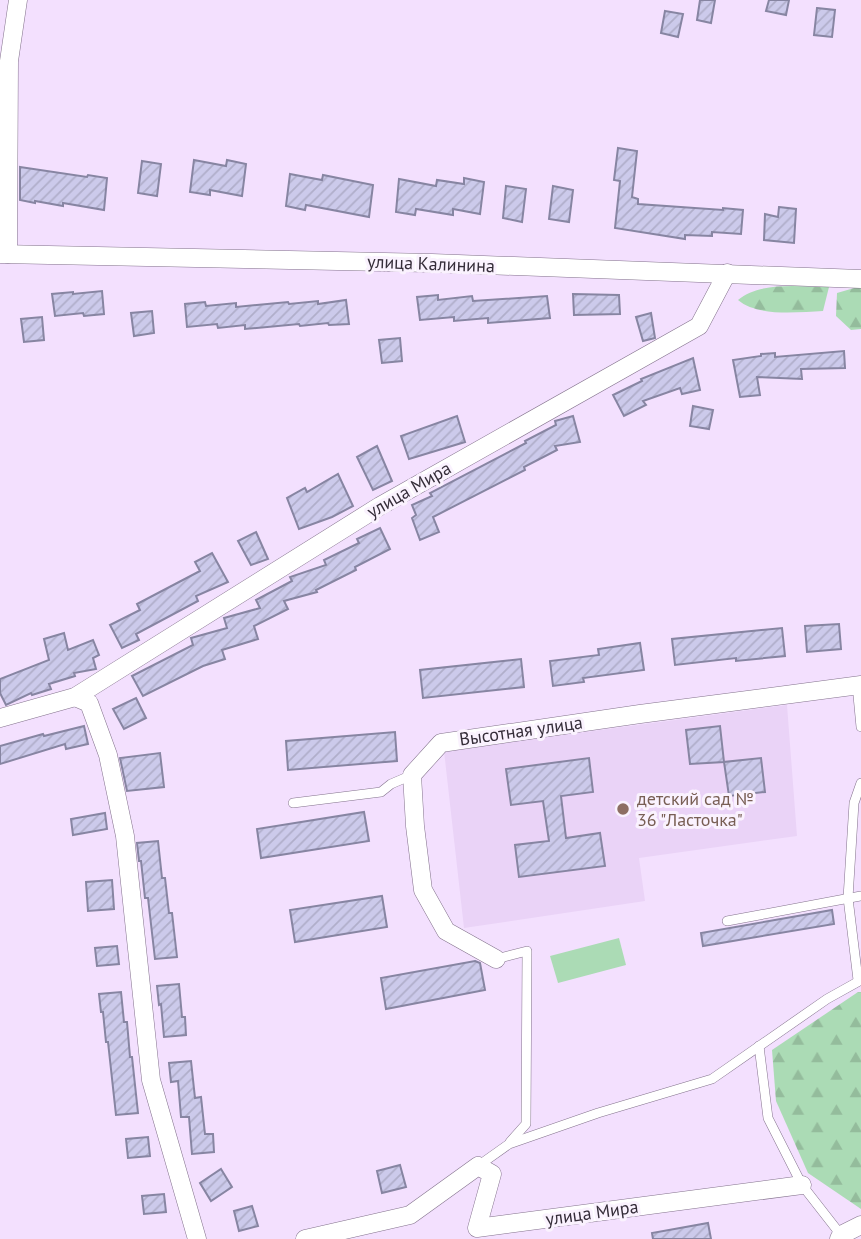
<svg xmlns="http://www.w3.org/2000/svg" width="861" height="1239" font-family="'PT Sans',sans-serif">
<defs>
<pattern id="forest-firs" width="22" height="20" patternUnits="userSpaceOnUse" patternTransform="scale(1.75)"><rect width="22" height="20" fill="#abdbb5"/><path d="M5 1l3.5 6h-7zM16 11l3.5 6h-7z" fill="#94bc9c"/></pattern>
<pattern id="building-hatch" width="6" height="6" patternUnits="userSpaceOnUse" patternTransform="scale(1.75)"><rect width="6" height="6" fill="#cccaeb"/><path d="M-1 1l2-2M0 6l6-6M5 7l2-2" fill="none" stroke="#b0aeca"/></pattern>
</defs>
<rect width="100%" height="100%" fill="#f3e0fe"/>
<path fill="#ead3f7" d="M787,705L797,836L639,858L645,901L464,928L444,751Z"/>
<path fill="#abdbb5" d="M619,938L626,965L558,983L550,956Z"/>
<g fill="url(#forest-firs)">
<path d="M861,286V329L851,330L836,316L837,293Z"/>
<path d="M829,287L823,311C798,312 758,317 738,300C760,281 801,287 829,287Z"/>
<path d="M858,992H861V1209L808,1173L776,1101L772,1050Z"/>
</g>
<g fill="url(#building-hatch)" stroke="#8785a2" stroke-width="2">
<path d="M700,0H715L711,23L697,20Z"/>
<path d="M769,0H789L786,15L766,11Z"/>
<path d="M817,8L835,10L832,37L814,35Z"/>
<path d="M665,11L683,14L678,37L661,33Z"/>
<path d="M618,148L637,151L632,197L638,199V204L723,210V208L743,210L741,234L712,232V236L685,235V239L615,228L620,181L614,180Z"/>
<path d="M194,160L226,166L227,160L246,164L242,196L210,190V195L190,192Z"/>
<path d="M142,161L161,164L157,196L138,193Z"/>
<path d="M20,167L87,177L88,175L107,178L104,210L63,203V206L35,201V203L20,200Z"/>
<path d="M290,174L322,180L323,175L373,185L369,217L306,205L305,210L286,206Z"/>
<path d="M464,178L484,182L480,214L453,209V215L416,209L415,215L396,212L399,179L436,186L437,180L464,184Z"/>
<path d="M506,186L526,189L522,222L503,218Z"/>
<path d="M553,186L573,190L569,222L549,219Z"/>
<path d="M779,207L796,209L794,243L764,240L765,214L778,217Z"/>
<path d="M102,291L104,314L84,316L83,313L55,316L52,294L73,292V294Z"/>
<path d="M573,294L619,295L620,314L574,315Z"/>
<path d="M438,295V300L472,296L473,301L547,296L550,318L488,323V318L454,321V317L420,320L417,297Z"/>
<path d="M346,300L349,324L329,325L328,323L300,326L299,324L245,329V325L218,328L217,324L187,327L185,304L205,302L206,306L236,303V307L288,302L289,304L318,301V304Z"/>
<path d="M152,311L154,333L134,336L131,313Z"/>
<path d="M651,313L655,338L643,341L636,317Z"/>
<path d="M42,317L44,340L24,342L21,319Z"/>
<path d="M400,338L402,361L382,363L379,340Z"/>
<path d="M844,351L845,368L801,369L802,379L757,377L760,395L740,397L733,360L761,356V354L775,353V357Z"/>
<path d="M693,358L700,390L682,394L680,388L643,401L646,405L624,416L613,395L642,381L641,379Z"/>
<path d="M693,406L713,410L709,429L690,426Z"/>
<path d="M457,416L465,442L409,459L401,436Z"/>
<path d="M573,416L580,442L555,446L557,450L524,467L525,470L433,517L439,532L420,540L412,518L416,515L412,505L432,496L430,493L526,443L525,441L556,425L555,421Z"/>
<path d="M377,446L392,481L373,490L357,457Z"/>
<path d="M338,474L353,506L332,517L299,529L287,498L305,488L307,492Z"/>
<path d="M380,528L390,549L355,567L356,570L316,590L317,592L284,601L288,609L254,626L258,639L222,650L225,659L203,666L143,696L132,676L193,645L191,638L227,628L224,618L260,608L256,600L292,581L290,577L326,565L324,560L359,543L357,539Z"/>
<path d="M256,532L268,559L251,565L238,541Z"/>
<path d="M212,553L228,582L196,596L198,601L136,634L139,640L122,648L110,625L140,610L137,604L200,571L195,562Z"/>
<path d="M839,624L841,649L807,652L805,626Z"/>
<path d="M782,628L785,656L736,661V658L675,665L672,639Z"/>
<path d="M64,633L68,650L93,640L99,655L93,658L96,669L74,673L75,676L49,684L51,689L32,695L31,693L6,705L0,693V679L49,660L44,639Z"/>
<path d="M640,643L644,670L583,678L584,682L553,686L550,661L599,655L598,649Z"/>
<path d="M521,659L524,687L423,698L420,670Z"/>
<path d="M136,698L146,718L124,729L113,709Z"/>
<path d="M84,726L88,744L66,749L65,744L0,764V746L43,734L44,736Z"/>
<path d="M720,726L724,762L690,764L686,730Z"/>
<path d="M395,732L397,761L288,770L286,741Z"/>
<path d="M160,753L164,787L127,791L120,758Z"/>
<path d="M589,758L593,792L561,796L566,838L600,833L605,866L519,877L515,845L549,841L543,801L511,805L506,769Z"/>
<path d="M761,758L765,792L729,796L724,762Z"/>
<path d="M364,812L369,841L261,858L257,829Z"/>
<path d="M105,813L107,829L73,835L71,819Z"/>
<path d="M158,841L162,878H165L169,913H172L177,957L155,959L148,898H145L141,861H139L137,843Z"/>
<path d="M112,880L114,909L88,911L86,882Z"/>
<path d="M382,896L387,927L295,942L290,910Z"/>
<path d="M832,910L834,924L703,946L701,933Z"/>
<path d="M117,946L119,964L97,966L95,948Z"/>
<path d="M475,961L480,963L485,990L386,1009L381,978Z"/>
<path d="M179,984L182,1017H185L186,1035L164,1037L161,1004L159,1005L157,986Z"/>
<path d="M121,992L124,1022H127L130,1057H132L138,1113L116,1115L108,1042H106L103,1012H101L99,994Z"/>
<path d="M191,1061L195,1098L201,1097L205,1134H213L214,1152L192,1154L189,1117H181L178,1081L171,1082L169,1063Z"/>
<path d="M148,1137L150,1156L128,1158L126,1139Z"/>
<path d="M400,1165L406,1187L382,1193L377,1171Z"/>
<path d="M221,1169L232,1187L211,1201L200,1183Z"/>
<path d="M164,1194L166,1212L144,1214L142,1196Z"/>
<path d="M252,1206L258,1226L239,1231L234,1211Z"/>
<path d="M708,1223L711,1239H653L652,1233Z"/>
</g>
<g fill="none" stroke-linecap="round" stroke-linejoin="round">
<defs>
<g id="service">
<path d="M857,685L861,727"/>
<path d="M293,803L381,792L391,784L412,775"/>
<path d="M727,921L861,896"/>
<path d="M496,959L527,951L526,1124L510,1142"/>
<path d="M858,980L848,898L854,803L861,783"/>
<path d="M759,1046L768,1118L802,1185L841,1235"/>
<path d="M478,1166L509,1144L598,1113L712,1079L827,999L861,980"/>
</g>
<g id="minor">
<path d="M0,254L432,263L861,279"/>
<path d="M8,254L9,61L18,0"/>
<path d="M75,697L89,703L108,755L125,836L151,1080L197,1239"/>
<path d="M0,718L75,697L380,506L699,326L727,273"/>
<path d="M496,959L446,931L423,890L415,826L412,775L441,743L640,714L861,685"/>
<path d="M305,1239L410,1215L478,1166L492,1174L477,1228L802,1185"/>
<path d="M839,1239L841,1235L861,1225"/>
</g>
</defs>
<use href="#service" stroke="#83728c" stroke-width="10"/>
<use href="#minor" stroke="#83728c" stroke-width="19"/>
<use href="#service" stroke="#fff" stroke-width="9"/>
<use href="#minor" stroke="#fff" stroke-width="18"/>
</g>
<circle fill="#8d6e63" stroke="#faf2fe" stroke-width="2.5" cx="623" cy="809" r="7"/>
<g text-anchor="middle" stroke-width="6" stroke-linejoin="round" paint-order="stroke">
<g font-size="18" fill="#352d39" stroke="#faf2fe">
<text transform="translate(431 264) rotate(2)" y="6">улица Калинина</text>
<text transform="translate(409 490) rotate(-30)" y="6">улица Мира</text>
<text transform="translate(521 731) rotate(-8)" y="6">Высотная улица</text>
<text transform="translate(592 1213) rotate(-8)" y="6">улица Мира</text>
</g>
<g font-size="18" fill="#785e54" stroke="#faf2fe" text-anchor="start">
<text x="637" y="805">детский сад №<tspan x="637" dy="21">36 "Ласточка"</tspan></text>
</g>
</g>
</svg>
